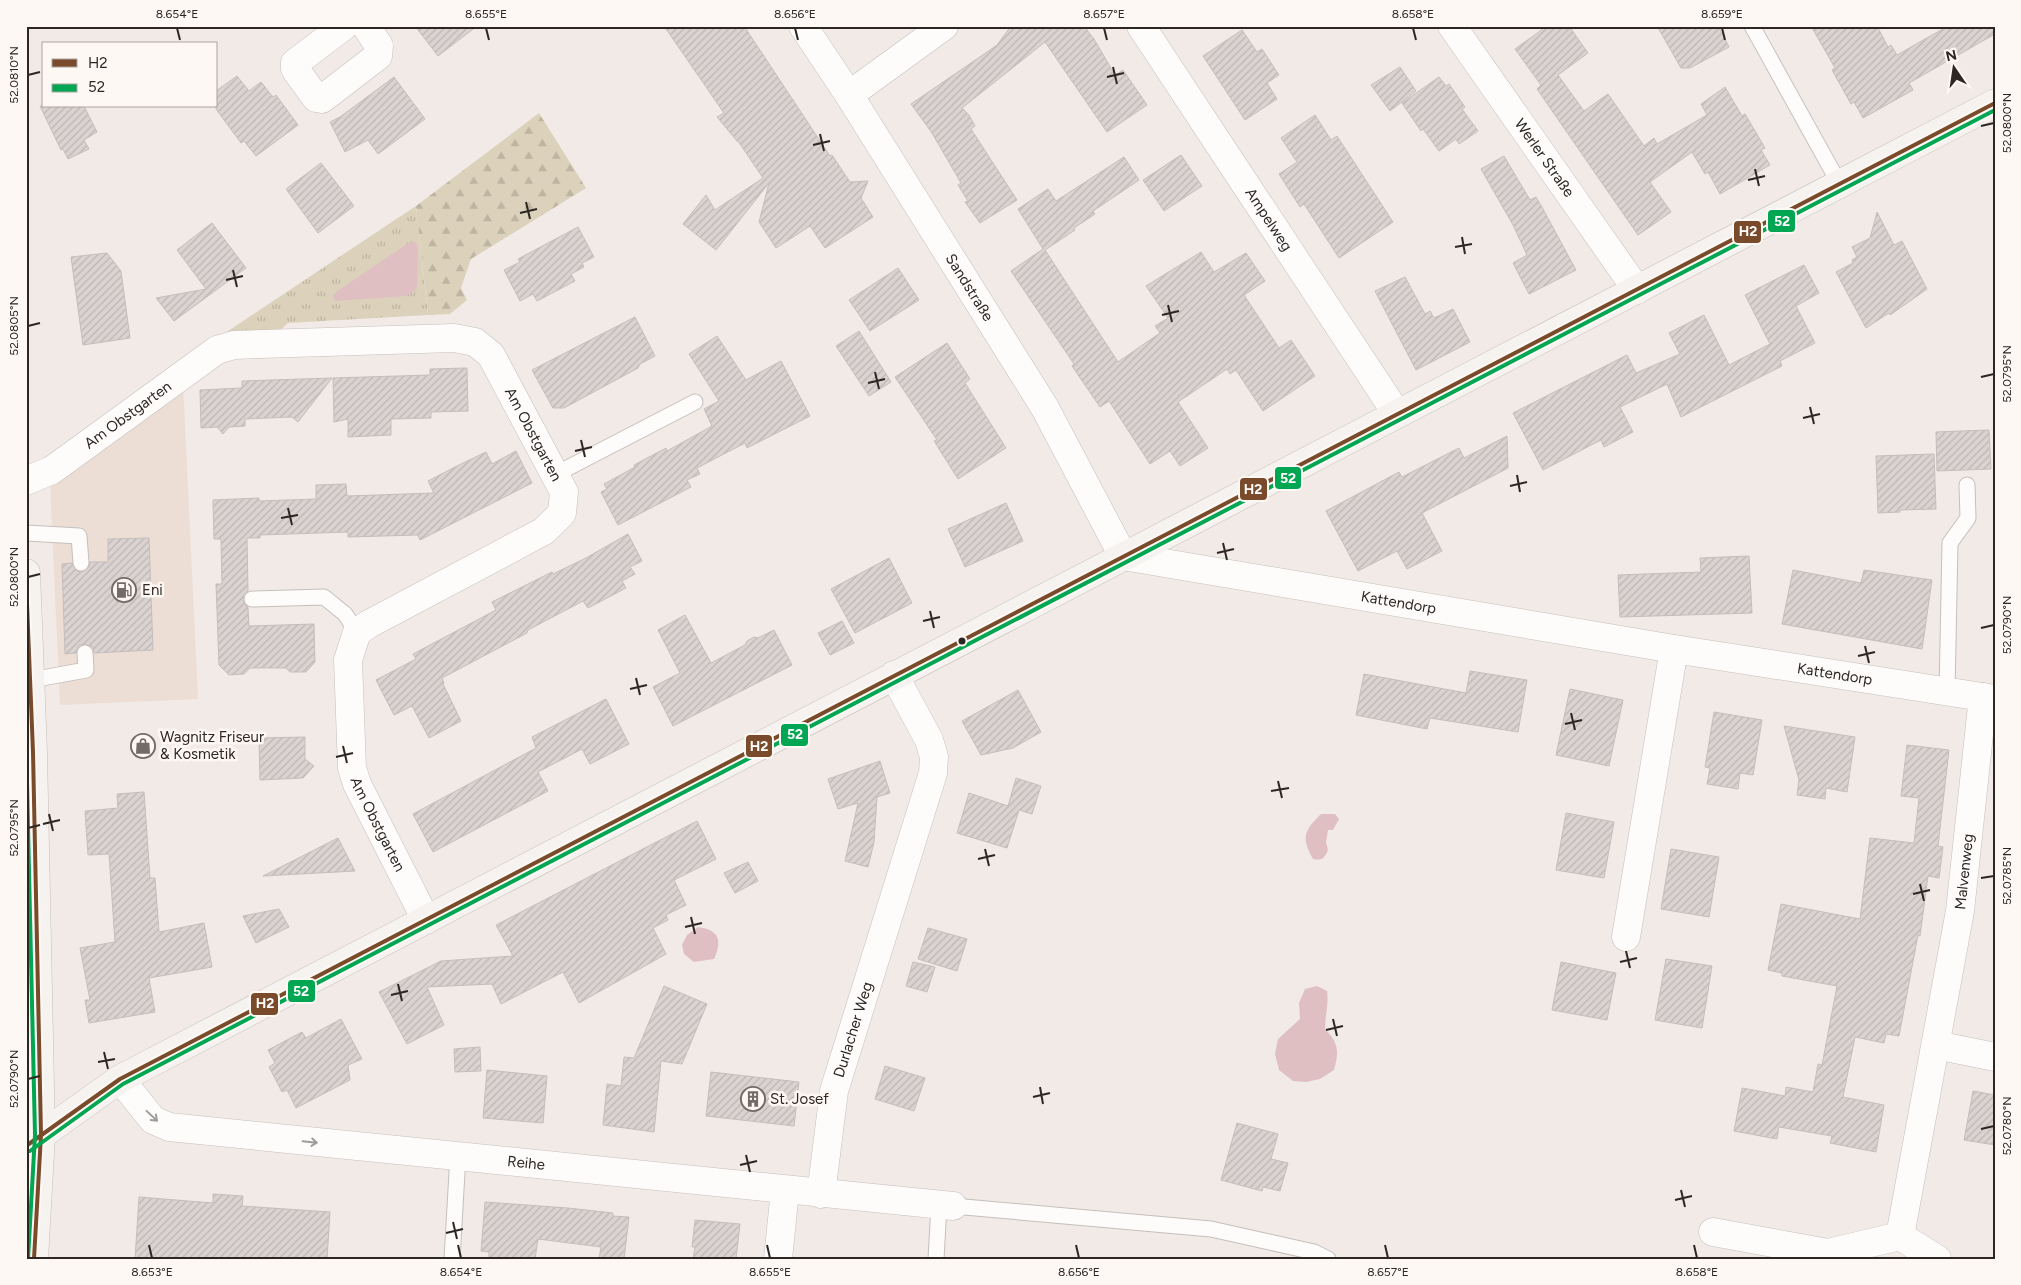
<svg xmlns="http://www.w3.org/2000/svg" width="2021" height="1285" font-family="Figtree,sans-serif">
<defs>
<pattern id="grass-tufts" width="24" height="20" patternUnits="userSpaceOnUse" patternTransform="scale(1.25)"><rect width="24" height="20" fill="#dcd2bb"/><path d="M3 7l-1-3M5 7V3M7 7l1-3M15 17l-1-3M17 17v-4M19 17l1-3" fill="none" stroke="#bdb4a1"/></pattern>
<pattern id="forest-firs" width="22" height="20" patternUnits="userSpaceOnUse" patternTransform="scale(1.25)"><rect width="22" height="20" fill="#dcd2bb"/><path d="M5 1l3.5 6h-7zM16 11l3.5 6h-7z" fill="#bdb4a1"/></pattern>
<pattern id="building-hatch" width="6" height="6" patternUnits="userSpaceOnUse" patternTransform="scale(1.25)"><rect width="6" height="6" fill="#dad3d1"/><path d="M-1 1l2-2M0 6l6-6M5 7l2-2" fill="none" stroke="#bbb5b3"/></pattern>
</defs>
<rect width="100%" height="100%" fill="#f2eae6"/>
<path fill="#edded5" d="M183,384L198,699L60,705L50,481Z"/>
<path fill="url(#grass-tufts)" d="M416,206L428,315L288,323L276,334L219,337Z"/>
<path fill="url(#forest-firs)" d="M539,113L586,188L471,259L461,288L467,300L450,314L428,315L416,206Z"/>
<g fill="#e0bfc3">
<path d="M414,242H416L418,249L417,289L407,296L335,301L333,296L336,292L407,244Z"/>
<path d="M1321,814H1335L1339,819L1333,830H1328L1326,842L1328,850C1325,858 1322,861 1313,859C1301,837 1304,831 1321,814Z"/>
<path d="M698,927C720,930 722,941 714,959L694,962L684,954L682,945L687,935Z"/>
<path d="M1317,986L1327,991C1329,1004 1325,1016 1325,1029C1339,1043 1339,1052 1334,1070L1320,1079L1306,1082L1293,1081L1279,1070L1275,1054L1278,1039L1300,1019L1299,1003L1305,989Z"/>
</g>
<g fill="url(#building-hatch)" stroke="#c4bebc">
<path d="M415,26H477L438,56Z"/>
<path d="M664,26H744L830,156L832,155L850,182L868,181L861,198L873,217L825,248L810,226L776,248L759,222L769,183L716,250L683,224L706,195L715,210L763,178L738,141H737L717,117L724,113Z"/>
<path d="M1011,26H1084L1094,39L1115,75L1123,70L1147,105L1107,132L1045,42L962,108L969,115L975,126L971,129L1017,200L980,223L965,202L968,201L958,185L961,183L932,133L911,104L990,50L997,45Z"/>
<path d="M1547,26H1569L1588,53L1558,75L1584,111L1608,94L1644,146L1654,138L1657,144L1707,115L1701,104L1725,87L1742,116L1745,114L1765,148L1761,150L1770,165L1720,194L1708,172L1705,174L1692,152L1650,182L1671,212L1638,235L1537,89L1541,85L1515,49Z"/>
<path d="M1657,26H1718L1729,47L1690,68H1681Z"/>
<path d="M1811,26H1877L1888,47L1891,45L1897,55L1948,26H1995V34L1909,83L1913,90L1863,118L1854,102L1851,104L1832,70L1835,68Z"/>
<path d="M1242,30L1257,52L1262,49L1279,75L1267,83L1277,99L1245,120L1203,56Z"/>
<path d="M1400,67L1416,91L1390,111L1371,85Z"/>
<path d="M237,76L249,91L261,82L273,97L276,95L298,125L256,156L244,141L241,143L216,109V91Z"/>
<path d="M394,77L425,119L378,154L368,140L345,152L330,122L340,117Z"/>
<path d="M1439,77L1446,86L1449,84L1465,107L1462,109L1478,131L1459,144L1456,139L1439,151L1423,129L1421,131L1402,103Z"/>
<path d="M40,106H84L97,132L84,140L89,149L68,159L63,149L61,150Z"/>
<path d="M1315,115L1331,140L1337,136L1393,222L1339,258L1304,204L1300,207L1279,174L1297,162L1281,138Z"/>
<path d="M1181,155L1202,186L1164,211L1143,180Z"/>
<path d="M1504,156L1530,200L1536,197L1543,209L1576,270L1529,294L1513,263L1527,255L1513,225L1481,169Z"/>
<path d="M1124,157L1139,180L1093,211L1095,214L1074,228L1075,230L1045,250L1118,362L1160,333L1155,326L1168,318L1146,286L1201,252L1214,272L1246,253L1265,281L1244,295L1279,348L1291,340L1315,376L1263,411L1236,370L1230,374L1227,369L1178,402L1208,448L1180,466L1170,451L1150,464L1109,401L1100,407L1072,366L1074,364L1011,271L1043,249L1018,209L1048,189L1056,201Z"/>
<path d="M321,163L354,206L318,233L286,189Z"/>
<path d="M1877,212L1894,245L1902,241L1927,289L1890,315L1889,313L1866,328L1836,272L1853,263L1852,260L1857,257L1852,247L1870,238Z"/>
<path d="M212,223L246,268L174,321L156,298L206,289L177,250Z"/>
<path d="M578,227L594,257L582,263L584,267L571,274L575,281L537,301L533,294L520,301L504,270L520,262L518,259Z"/>
<path d="M107,253L121,271L130,338L83,345L71,257Z"/>
<path d="M1804,265L1819,293L1796,306L1815,343L1780,361L1782,366L1681,417L1667,384L1620,407L1633,432L1604,447L1601,440L1543,470L1513,413L1627,355L1636,373L1680,354L1669,333L1704,315L1729,365L1770,344L1745,295Z"/>
<path d="M898,268L919,300L870,331L849,300Z"/>
<path d="M1405,277L1425,314L1430,311L1434,318L1453,309L1470,342L1416,370L1375,291Z"/>
<path d="M635,317L655,356L640,364L638,368L564,408H553L532,370Z"/>
<path d="M859,331L891,382L869,396L836,346Z"/>
<path d="M717,336L746,380L781,361L810,416L747,448L745,443L697,468L700,474L687,480L691,487L618,525L601,492L607,489L604,484L635,467L634,465L666,448L667,451L712,426L704,409L719,401L689,354Z"/>
<path d="M947,343L970,379L965,383L1006,448L958,479L934,441L937,440L895,377Z"/>
<path d="M467,368L468,411L431,412V418L391,419V435L348,437V419L334,422L333,378L430,375V369Z"/>
<path d="M332,378L298,422L292,417L245,419V426L229,427L223,434L217,427L201,428L200,390L242,388V381Z"/>
<path d="M1989,430L1991,469L1937,471L1936,432Z"/>
<path d="M1507,436L1508,468L1422,513L1442,551L1407,569L1397,551L1358,571L1326,511L1399,472L1402,477L1459,448L1464,458Z"/>
<path d="M516,451L532,483L420,540L418,535L348,537V532L260,535V538H247L248,591L244,594L243,600L248,608L249,626L314,624L315,662L306,672H290L286,668H250L244,674L229,675L219,665L216,584H222L221,539H214L213,500L259,498V501L316,499V485L346,484L347,496L434,493L428,481L457,466L486,452L492,464Z"/>
<path d="M1934,454L1936,509L1900,510V512L1878,513L1876,456Z"/>
<path d="M1006,503L1023,541L965,567L948,529Z"/>
<path d="M628,534L642,561L630,567L635,574L622,581L626,588L588,608L583,601L528,630L527,633L442,678L444,683L443,684L461,721L429,738L412,706L394,715L376,680L416,659L413,654L496,610L492,602L552,572L553,574L586,558Z"/>
<path d="M149,538L153,650L94,653L93,647L85,644L79,645L76,653L65,654L62,564L72,563L77,571L82,572L89,567L90,562H108V539Z"/>
<path d="M1749,556L1752,613L1620,617L1618,575L1701,572L1700,558Z"/>
<path d="M889,558L912,603L855,633L831,589Z"/>
<path d="M1793,570L1861,583L1864,570L1932,580L1922,649L1782,624Z"/>
<path d="M685,615L711,663L745,645L747,641L754,637L758,638L774,630L792,665L673,726L653,687L680,673L658,630Z"/>
<path d="M842,621L854,643L830,655L818,633Z"/>
<path d="M1470,671L1527,680L1518,732L1430,718L1427,729L1356,715L1364,674L1466,693Z"/>
<path d="M1570,689L1623,700L1609,766L1556,755Z"/>
<path d="M1018,690L1041,732L1013,748L981,755L962,721Z"/>
<path d="M606,699L629,744L590,764L582,749L538,772L548,791L433,852L413,814L536,748L532,737Z"/>
<path d="M1714,712L1762,720L1753,775L1740,773L1738,789L1707,784L1710,768L1705,767Z"/>
<path d="M1784,726L1855,737L1847,792L1826,788L1825,799L1797,795L1799,780Z"/>
<path d="M305,737V759L314,766L303,778L260,780L259,738Z"/>
<path d="M1907,745L1949,750L1938,846L1943,847L1939,878L1928,876L1920,936L1918,935L1899,1036L1886,1034L1884,1043L1855,1037L1843,1097L1884,1105L1876,1152L1830,1143L1832,1136L1779,1127L1777,1139L1734,1131L1742,1088L1785,1096L1786,1087L1813,1092L1818,1064L1822,1065L1837,986L1782,976V973L1768,970L1781,904L1860,919L1870,838L1914,843L1919,798L1901,796Z"/>
<path d="M880,761L890,793L877,797L874,842L868,867L845,861L858,803L838,809L828,779Z"/>
<path d="M1016,778L1041,786L1032,814L1019,810L1007,848L957,833L969,793L1008,806Z"/>
<path d="M144,792L150,878H155L159,932L204,923L212,967L149,978L155,1012L89,1023L85,1000H90L80,948L115,942L109,854L88,855L85,811L118,808L117,794Z"/>
<path d="M1566,813L1614,822L1604,878L1556,870Z"/>
<path d="M697,821L716,859L674,880L686,905L666,915L668,920L653,928L666,954L579,1003L563,972L501,1004L492,984L427,987L444,1025L407,1044L379,992L441,961L513,956L496,925Z"/>
<path d="M338,838L355,871L263,876Z"/>
<path d="M1671,849L1719,857L1709,917L1661,909Z"/>
<path d="M748,862L758,881L735,893L724,873Z"/>
<path d="M279,909L289,927L256,943L243,916Z"/>
<path d="M928,928L967,939L957,971L918,959Z"/>
<path d="M1666,959L1712,966L1702,1028L1655,1020Z"/>
<path d="M913,962L935,967L927,992L906,986Z"/>
<path d="M1561,962L1616,973L1607,1020L1552,1010Z"/>
<path d="M664,986L707,1004L682,1064L661,1061L654,1132L603,1125L607,1084L621,1086L624,1057L634,1058Z"/>
<path d="M341,1019L362,1059L348,1065L350,1080L296,1108L287,1090L282,1092L269,1067L275,1063L268,1050L302,1032L306,1038Z"/>
<path d="M480,1047L481,1071L455,1072L454,1049Z"/>
<path d="M885,1066L925,1078L914,1111L875,1099Z"/>
<path d="M487,1070L547,1076L543,1123L483,1118Z"/>
<path d="M711,1072L799,1082L794,1126L706,1116Z"/>
<path d="M1973,1091L1995,1095V1145L1964,1140Z"/>
<path d="M1237,1123L1278,1134L1271,1159L1288,1163L1280,1191L1263,1187L1262,1191L1221,1180Z"/>
<path d="M213,1194L243,1196L242,1206L330,1212L327,1259H135L139,1197L213,1203Z"/>
<path d="M485,1202L568,1208L613,1213V1216L629,1217L624,1259H599L601,1247L538,1239L535,1259H489V1252L481,1251Z"/>
<path d="M695,1220L740,1224L736,1259H693L695,1247H692Z"/>
</g>
<g fill="none" stroke-linecap="round" stroke-linejoin="round">
<defs>
<g id="service">
<path d="M1752,26L1839,183"/>
<path d="M556,474L695,402"/>
<path d="M26,533L79,536L81,563"/>
<path d="M252,599L324,597L345,614L357,632"/>
<path d="M31,680L86,670L85,653"/>
<path d="M1947,692L1950,543L1968,518L1967,485"/>
<path d="M953,1206L1211,1229L1314,1252L1328,1259"/>
<path d="M452,1259L458,1155"/>
<path d="M936,1259L939,1205"/>
</g>
<g id="minor">
<path d="M344,26L295,63V69L316,98L322,99L378,56L379,46L366,26"/>
<path id="s1" d="M803,26L849,95L1045,408L1123,556L1674,649L1995,699"/>
<path id="s2" d="M1141,26L1397,414"/>
<path id="s3" d="M1452,26L1637,290"/>
<path d="M849,95L944,26"/>
<path id="s4" d="M26,481L52,470L217,350L234,345L454,338L475,342L491,355L564,492L562,513L544,531L369,624L357,632L348,660L352,768L357,784L426,920"/>
<path d="M1626,937L1674,649"/>
<path d="M1936,1045L1995,1057"/>
<path id="s5" d="M120,1079L153,1120L169,1127L953,1206"/>
<path id="s6" d="M821,1194L834,1091L933,773L934,757L929,740L894,675"/>
<path d="M1713,1232L1828,1253L1900,1236L1937,1259"/>
<path id="s7" d="M1900,1236L1960,911L1983,697"/>
<path d="M778,1259L785,1190"/>
</g>
<g id="secondary">
<path d="M26,573L33,752L41,1135L34,1259"/>
<path d="M26,1146L120,1079L1995,103"/>
</g>
</defs>
<use href="#service" stroke="#c5bfbc" stroke-width="17"/>
<use href="#minor" stroke="#c5bfbc" stroke-width="29"/>
<use href="#secondary" stroke="#c5bfbc" stroke-width="29"/>
<use href="#service" stroke="#fdfcfb" stroke-width="15"/>
<use href="#minor" stroke="#fdfcfb" stroke-width="28"/>
<use href="#secondary" stroke="#f5f2ef" stroke-width="28"/>
<defs>
<g id="bus-1">
<path d="M26,579L33,752L41,1135L34,1259"/>
<path d="M26,1146L120,1079L1995,103"/>
</g>
<g id="bus-2">
<path d="M26,739L35,1135L28,1259"/>
<path d="M30,1151L123,1084L1995,110"/>
</g>
</defs>
<use href="#bus-1" stroke="#fef8f5" stroke-width="8"/>
<use href="#bus-2" stroke="#fef8f5" stroke-width="8"/>
<use href="#bus-1" stroke="#7a4b2a" stroke-width="4"/>
<use href="#bus-2" stroke="#00a651" stroke-width="4"/>
</g>
<defs><path id="oneway-shaft" d="M-6 0H5M1.5-3L5.5 0L1.5 3" fill="none" stroke-width="1.6" stroke-linecap="round" stroke-linejoin="round" transform="scale(1.25)"/></defs>
<g stroke="#9f9c9a">
<use href="#oneway-shaft" transform="translate(152 1116) rotate(43)"/>
<use href="#oneway-shaft" transform="translate(310 1142) rotate(6)"/>
</g>
<path fill="none" stroke="#2d2724" stroke-width="2" d="M177,28L180,40M486,28L489,40M795,28L798,40M1104,28L1107,40M1413,28L1416,40M1722,28L1725,40M1113,67L1117,84M28,75L40,72M1107,77L1124,73M1981,126L1994,123M820,134L824,151M813,145L830,141M1755,169L1759,186M1748,180L1765,176M526,202L530,219M520,213L537,209M1462,237L1465,254M1455,247L1472,244M233,270L237,287M226,280L243,276M1168,305L1172,322M1162,315L1179,311M28,326L40,323M875,372L879,389M1981,377L1994,374M868,383L885,379M1810,407L1814,424M1803,418L1820,414M581,440L585,457M575,451L592,447M1517,475L1520,492M1510,486L1527,482M288,508L292,525M281,518L298,515M1223,543L1227,560M1217,553L1234,549M28,577L40,574M930,611L934,628M923,621L940,617M1981,628L1994,625M1865,646L1869,663M1858,656L1875,652M636,678L640,695M630,689L647,685M1571,713L1575,730M1565,724L1582,720M343,746L347,763M336,757L353,753M1278,781L1282,798M1271,791L1289,788M49,814L53,831M43,824L60,820M28,828L40,825M985,849L989,866M978,859L995,855M1981,878L1994,876M1920,884L1924,901M1913,894L1930,890M691,917L695,934M685,927L702,923M1626,951L1630,968M1620,962L1637,958M398,984L402,1001M391,995L408,991M1333,1019L1337,1036M1326,1030L1343,1026M104,1052L108,1069M98,1062L115,1059M28,1079L40,1076M1040,1087L1043,1104M1033,1097L1050,1093M1981,1129L1994,1126M746,1155L750,1172M740,1165L757,1161M1681,1190L1685,1207M1675,1200L1692,1196M453,1222L457,1239M446,1233L463,1229M149,1245L152,1258M458,1245L461,1258M767,1245L770,1258M1076,1245L1079,1258M1385,1245L1388,1258M1694,1245L1697,1258"/>
<defs>
<symbol id="fuel-ring" viewBox="-11 -11 22 22"><circle r="9.5" fill="#fef8f5" stroke="#726b68" stroke-width="1.5"/><path d="M-5.5-6h7V0h2V4h1.3V-2.5L3-4.5l.8-.8L6-3V5H2.5V1h-1V6h-7ZM-4.2-4.7v3.2H.2V-4.7Z" fill="#726b68"/></symbol>
<symbol id="shop-ring" viewBox="-11 -11 22 22"><circle r="9.5" fill="#fef8f5" stroke="#726b68" stroke-width="1.5"/><path d="M-5-2.5h2.3a2.7 3.5 0 0 1 5.4 0H5L5.5 6h-11ZM-1.5-2.5h3a1.5 2.3 0 0 0-3 0Z" fill="#726b68"/></symbol>
<symbol id="building-ring" viewBox="-11 -11 22 22"><circle r="9.5" fill="#fef8f5" stroke="#726b68" stroke-width="1.5"/><path d="M-4-6H4V6H1V3H-1V6H-4ZM-2.5-4.3h1.7v1.8h-1.7ZM.8-4.3h1.7v1.8H.8ZM-2.5-1h1.7V.8h-1.7ZM.8-1h1.7V.8H.8Z" fill="#726b68"/></symbol>
</defs>
<g fill-rule="evenodd">
<use href="#fuel-ring" x="110" y="576" width="28" height="28"/>
<use href="#shop-ring" x="129" y="732" width="28" height="28"/>
<use href="#building-ring" x="739" y="1085" width="28" height="28"/>
</g>
<circle fill="#2d2724" stroke="#fef8f5" stroke-width="2" cx="962" cy="641" r="4.5"/>
<g text-anchor="middle" stroke-width="5" stroke-linejoin="round" paint-order="stroke">
<g font-size="15" fill="#2d2724" stroke="#fef8f5">
<text dy="5" stroke="none"><textPath href="#s3" startOffset="161">Werler Straße</textPath></text>
<text dy="5" stroke="none"><textPath href="#s2" startOffset="232">Ampelweg</textPath></text>
<text dy="5" stroke="none"><textPath href="#s1" startOffset="310">Sandstraße</textPath></text>
<text dy="5" stroke="none"><textPath href="#s4" startOffset="122">Am Obstgarten</textPath></text>
<text dy="5" stroke="none"><textPath href="#s4" startOffset="602">Am Obstgarten</textPath></text>
<text dy="5" stroke="none"><textPath href="#s1" startOffset="899">Kattendorp</textPath></text>
<text dy="5" stroke="none"><textPath href="#s1" startOffset="1341">Kattendorp</textPath></text>
<text dy="5" stroke="none"><textPath href="#s4" startOffset="1126">Am Obstgarten</textPath></text>
<text dy="5" stroke="none"><textPath href="#s7" startOffset="370">Malvenweg</textPath></text>
<text dy="5" stroke="none"><textPath href="#s6" startOffset="168">Durlacher Weg</textPath></text>
<text dy="5" stroke="none"><textPath href="#s5" startOffset="429">Reihe</textPath></text>
</g>
<g font-size="15" fill="#2d2724" stroke="#fef8f5" text-anchor="start">
<text x="142" y="595">Eni</text>
<text x="160" y="742">Wagnitz Friseur<tspan x="160" dy="17">&amp; Kosmetik</tspan></text>
<text x="770" y="1104">St. Josef</text>
</g>
</g>
<g stroke="#fef8f5" stroke-width="2">
<rect x="1767" y="209" width="29" height="24" rx="5" fill="#00a651"/>
<rect x="1733" y="220" width="29" height="24" rx="5" fill="#7a4b2a"/>
<rect x="1274" y="466" width="28" height="24" rx="5" fill="#00a651"/>
<rect x="1239" y="477" width="29" height="24" rx="5" fill="#7a4b2a"/>
<rect x="780" y="723" width="29" height="24" rx="5" fill="#00a651"/>
<rect x="745" y="734" width="28" height="24" rx="5" fill="#7a4b2a"/>
<rect x="287" y="979" width="29" height="24" rx="5" fill="#00a651"/>
<rect x="250" y="992" width="29" height="24" rx="5" fill="#7a4b2a"/>
</g>
<g font-size="14" text-anchor="middle" font-weight="bold" fill="#fff">
<text x="1782" y="226">52</text>
<text x="1748" y="236">H2</text>
<text x="1288" y="483">52</text>
<text x="1253" y="494">H2</text>
<text x="795" y="739">52</text>
<text x="759" y="751">H2</text>
<text x="301" y="996">52</text>
<text x="265" y="1008">H2</text>
</g>
<rect width="2021" height="1285" fill="none" stroke="#fef8f5" stroke-width="55"/>
<rect x="42" y="42" width="175" height="65" fill="#fef8f5" stroke="#aaa4a1"/>
<rect x="52" y="59" width="25" height="8" fill="#7a4b2a" stroke="#aaa4a1"/>
<text x="88" y="68" font-size="15" fill="#2d2724">H2</text>
<rect x="52" y="84" width="25" height="8" fill="#00a651" stroke="#aaa4a1"/>
<text x="88" y="92" font-size="15" fill="#2d2724">52</text>
<g transform="translate(1954 68) rotate(347)" stroke="#fef8f5" stroke-width="4" paint-order="stroke">
<path d="M0-4L9 19L0 12L-9 19Z" fill="#2d2724"/>
<text y="-8" font-size="14" font-weight="bold" text-anchor="middle" fill="#2d2724">N</text>
</g>
<rect x="28" y="28" width="1966" height="1230" fill="none" stroke="#2d2724" stroke-width="2"/>
<g font-size="12" text-anchor="middle" fill="#2d2724">
<text x="177" y="18">8.654°E</text>
<text x="486" y="18">8.655°E</text>
<text x="795" y="18">8.656°E</text>
<text x="1104" y="18">8.657°E</text>
<text x="1413" y="18">8.658°E</text>
<text x="1722" y="18">8.659°E</text>
<text transform="translate(14 75) rotate(-90)" y="4">52.0810°N</text>
<text transform="translate(2007 123) rotate(-90)" y="4">52.0800°N</text>
<text transform="translate(14 326) rotate(-90)" y="4">52.0805°N</text>
<text transform="translate(2007 374) rotate(-90)" y="4">52.0795°N</text>
<text transform="translate(14 577) rotate(-90)" y="4">52.0800°N</text>
<text transform="translate(2007 625) rotate(-90)" y="4">52.0790°N</text>
<text transform="translate(14 828) rotate(-90)" y="4">52.0795°N</text>
<text transform="translate(2007 876) rotate(-90)" y="4">52.0785°N</text>
<text transform="translate(14 1079) rotate(-90)" y="4">52.0790°N</text>
<text transform="translate(2007 1126) rotate(-90)" y="4">52.0780°N</text>
<text x="152" y="1276">8.653°E</text>
<text x="461" y="1276">8.654°E</text>
<text x="770" y="1276">8.655°E</text>
<text x="1079" y="1276">8.656°E</text>
<text x="1388" y="1276">8.657°E</text>
<text x="1697" y="1276">8.658°E</text>
</g>
</svg>
